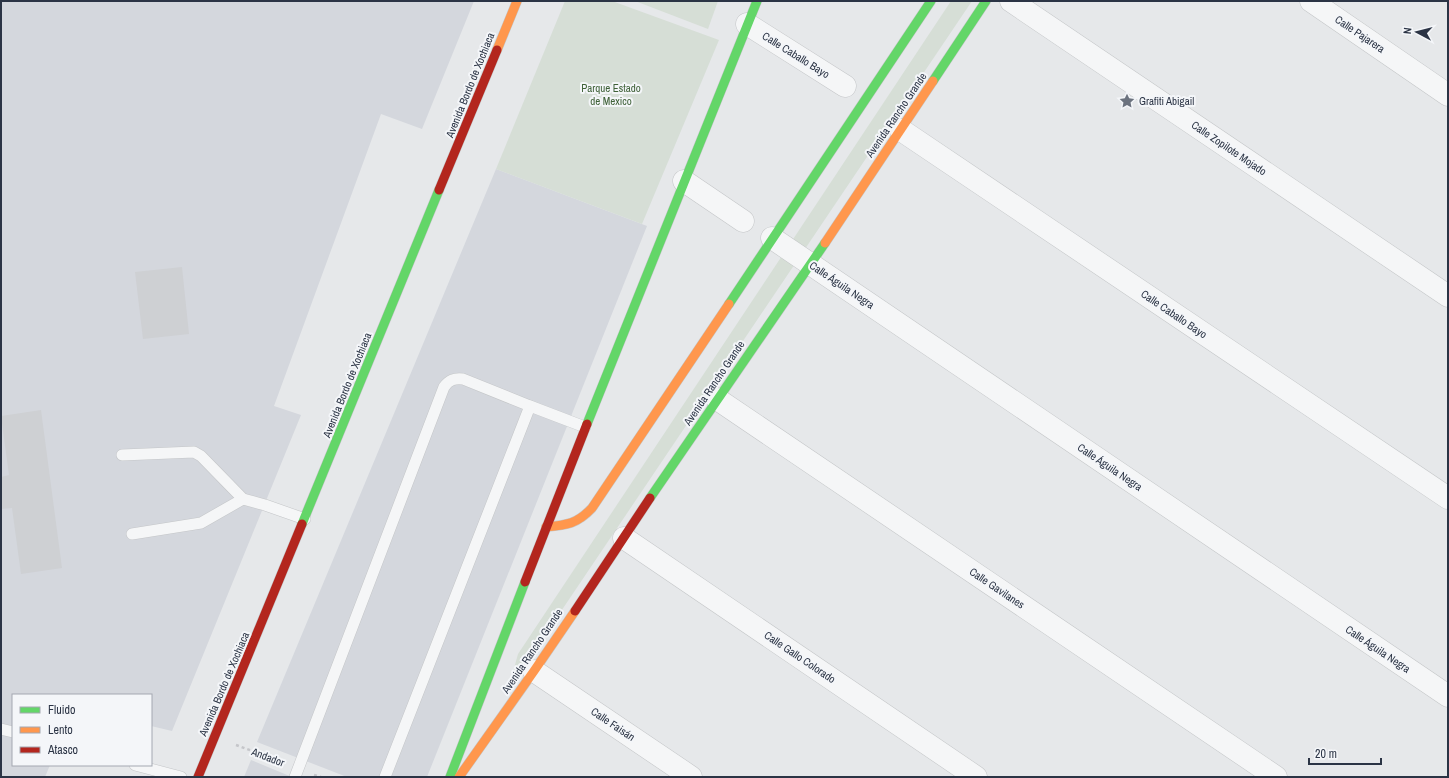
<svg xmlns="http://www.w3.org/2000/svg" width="1449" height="778" font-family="'Archivo Narrow',sans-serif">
<rect width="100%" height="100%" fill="#e6e8ea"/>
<g fill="#d4d7dd">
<path d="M1,1H474L422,129L381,114L274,406L301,415L172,731L151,726V695H13V765H50L45,777H1Z"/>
<path d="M496,169L647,226L427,777H347L257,742Z"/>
<path d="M251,760L292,777H244Z"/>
</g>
<g fill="#d6ded6">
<path d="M565,1H612L719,40L642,224L496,169Z"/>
<path d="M635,1H718L708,29Z"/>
<path d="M951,1H972L508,690L518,654Z"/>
</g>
<g fill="#ced0d3">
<path d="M182,267L189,334L143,339L135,272Z"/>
<path d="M41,410L62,568L21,574L12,508L1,509V477L9,475L1,416Z"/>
</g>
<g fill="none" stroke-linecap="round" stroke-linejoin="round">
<defs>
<g id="lane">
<path d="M530,406L585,427"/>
<path d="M122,455L194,452L201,456L243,499"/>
<path d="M132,534L201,523L243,499L265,505L305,519"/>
<path d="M1,729L13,732"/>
<path d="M135,765L181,777"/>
<path d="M295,777L444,387C449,380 454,378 463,379L530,406L385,777"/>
</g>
<g id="street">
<path d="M1011,1L1448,296"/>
<path d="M1311,1L1448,95"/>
<path d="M747,24L845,86"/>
<path d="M901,130L1448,498"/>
<path d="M684,181L743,221"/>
<path d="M772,238L1448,696"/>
<path d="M717,399L1276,777"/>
<path d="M624,538L976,777"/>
<path d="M534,671L691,777"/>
</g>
<g id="fast">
<path d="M933,81L986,1"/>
<path d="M729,304L931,1"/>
<path d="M587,424L757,1"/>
<path d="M650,498L825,243"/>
<path d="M302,524L439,190"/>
<path d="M450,777L525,582"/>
</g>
<g id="slow">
<path d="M497,50L517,1"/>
<path d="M825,243L933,81"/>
<path d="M546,527C567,525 577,524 592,508L729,304"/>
<path d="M459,777L534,671L575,611"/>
</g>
<g id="jam">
<path d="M439,190L497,50"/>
<path d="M525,582L587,424"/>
<path d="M575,611L650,498"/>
<path d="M198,777L302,524"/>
</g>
</defs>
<use href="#lane" stroke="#c4c6c8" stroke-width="12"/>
<use href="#street" stroke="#c4c6c8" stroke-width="23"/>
<use href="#fast" stroke="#c4c6c8" stroke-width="10"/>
<use href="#slow" stroke="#c4c6c8" stroke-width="10"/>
<use href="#jam" stroke="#c4c6c8" stroke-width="10"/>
<g stroke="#c5c6ca" stroke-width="2.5" stroke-dasharray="3 3" stroke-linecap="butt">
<path d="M236,745L282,762"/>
<path d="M314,775L321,777"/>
</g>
<use href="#lane" stroke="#f5f6f7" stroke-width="11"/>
<use href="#street" stroke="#f5f6f7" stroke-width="22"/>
<use href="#fast" stroke="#63d668" stroke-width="9"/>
<use href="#slow" stroke="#ff974d" stroke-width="9"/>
<use href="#jam" stroke="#b3261e" stroke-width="9"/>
</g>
<defs>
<symbol id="sight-bare" viewBox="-9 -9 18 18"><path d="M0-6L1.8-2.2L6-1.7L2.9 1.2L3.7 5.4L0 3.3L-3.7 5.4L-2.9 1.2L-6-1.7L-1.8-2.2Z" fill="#6c737f" stroke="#f4f6f9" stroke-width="2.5" paint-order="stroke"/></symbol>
</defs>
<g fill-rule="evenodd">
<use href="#sight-bare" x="1116" y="90" width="22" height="22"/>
</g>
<g text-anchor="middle" stroke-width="4" stroke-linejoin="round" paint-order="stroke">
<g font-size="11" fill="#2b3445" stroke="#f4f6f9">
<text transform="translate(1360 34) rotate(34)" y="4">Calle Pajarera</text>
<text transform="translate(796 55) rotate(32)" y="4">Calle Caballo Bayo</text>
<text transform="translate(470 85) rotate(-68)" y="4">Avenida Bordo de Xochiaca</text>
<text transform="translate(896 115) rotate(-56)" y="4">Avenida Rancho Grande</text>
<text transform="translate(1229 148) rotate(34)" y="4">Calle Zopilote Mojado</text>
<text transform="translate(842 285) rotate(34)" y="4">Calle Águila Negra</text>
<text transform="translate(1174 314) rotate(34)" y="4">Calle Caballo Bayo</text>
<text transform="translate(714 383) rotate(-56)" y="4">Avenida Rancho Grande</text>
<text transform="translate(347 385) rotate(-68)" y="4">Avenida Bordo de Xochiaca</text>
<text transform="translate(1110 467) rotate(34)" y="4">Calle Águila Negra</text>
<text transform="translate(997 588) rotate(34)" y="4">Calle Gavilanes</text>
<text transform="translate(1378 649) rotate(34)" y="4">Calle Águila Negra</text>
<text transform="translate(532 651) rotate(-56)" y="4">Avenida Rancho Grande</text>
<text transform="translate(800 657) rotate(34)" y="4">Calle Gallo Colorado</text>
<text transform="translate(224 684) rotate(-67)" y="4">Avenida Bordo de Xochiaca</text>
<text transform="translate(613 724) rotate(34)" y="4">Calle Faisán</text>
<text transform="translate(268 757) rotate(21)" y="4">Andador</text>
</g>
<g font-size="11" fill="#3f6138" stroke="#f4f6f9">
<text x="611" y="92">Parque Estado<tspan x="611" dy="13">de Mexico</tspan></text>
</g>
<g font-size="11" fill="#2b3445" stroke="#f4f6f9" text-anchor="start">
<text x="1139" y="105">Grafiti Abigail</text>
</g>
</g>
<rect width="1449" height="778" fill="none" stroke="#2b3445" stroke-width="4"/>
<rect x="12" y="694" width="140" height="72" fill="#f4f6f9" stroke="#a4a8b1"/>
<rect x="20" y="707" width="20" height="6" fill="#63d668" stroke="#a4a8b1"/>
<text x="48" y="714" font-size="12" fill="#2b3445">Fluido</text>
<rect x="20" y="727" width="20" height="6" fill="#ff974d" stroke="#a4a8b1"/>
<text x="48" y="734" font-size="12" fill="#2b3445">Lento</text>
<rect x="20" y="747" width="20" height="6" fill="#b3261e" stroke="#a4a8b1"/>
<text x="48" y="754" font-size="12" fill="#2b3445">Atasco</text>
<g transform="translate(1417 32) rotate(277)" stroke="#f4f6f9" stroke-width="3" paint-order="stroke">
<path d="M0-3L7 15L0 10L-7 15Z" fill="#2b3445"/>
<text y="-6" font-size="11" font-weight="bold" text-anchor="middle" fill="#2b3445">N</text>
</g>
<path d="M1309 758v6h72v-6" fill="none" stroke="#2b3445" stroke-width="2"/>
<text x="1315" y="758" font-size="12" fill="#2b3445" stroke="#f4f6f9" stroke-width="3" paint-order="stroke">20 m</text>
</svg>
